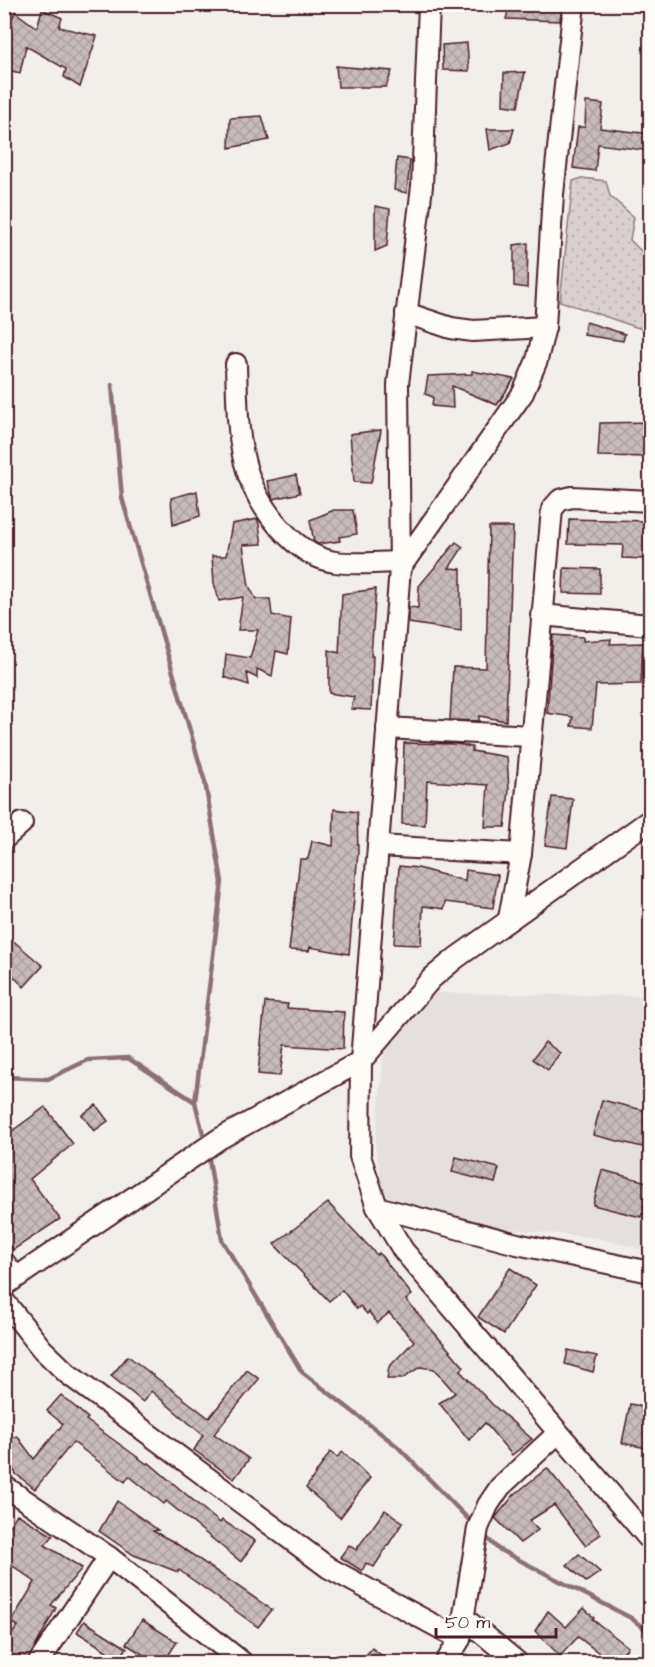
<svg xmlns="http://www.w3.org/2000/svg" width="655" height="1667" font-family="'Architects Daughter',sans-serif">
<defs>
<pattern id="park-dots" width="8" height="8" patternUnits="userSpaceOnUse" patternTransform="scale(1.5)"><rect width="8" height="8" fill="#d9d0cf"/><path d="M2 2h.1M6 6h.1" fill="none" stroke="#bcb2b2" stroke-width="1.8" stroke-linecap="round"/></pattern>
<pattern id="building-cross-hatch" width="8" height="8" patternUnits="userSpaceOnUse" patternTransform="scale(1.5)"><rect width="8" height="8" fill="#c8bbbb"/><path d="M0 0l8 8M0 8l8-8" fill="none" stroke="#ada0a1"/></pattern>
</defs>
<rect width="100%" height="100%" fill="#f2efeb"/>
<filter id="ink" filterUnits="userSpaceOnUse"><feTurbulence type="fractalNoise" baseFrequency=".0167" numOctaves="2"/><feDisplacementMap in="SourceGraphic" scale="12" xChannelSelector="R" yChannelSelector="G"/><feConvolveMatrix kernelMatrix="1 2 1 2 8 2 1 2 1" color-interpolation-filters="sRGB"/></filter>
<g filter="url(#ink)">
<path fill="#e5dfdd" d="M436,993L650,996V1251L597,1238L492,1227L384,1195L375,1148L384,1053Z"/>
<path fill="url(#park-dots)" stroke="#92787d" stroke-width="1.5" d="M582,178L606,181L610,196L634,217L630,240L650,260V332L560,301L573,181Z"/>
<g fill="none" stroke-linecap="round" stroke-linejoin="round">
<g stroke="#8b6f75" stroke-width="4.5">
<path d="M112,385L122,498L205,782L222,882L195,1102L205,1142"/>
<path d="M4,1077L48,1079L88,1060L128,1058L195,1102"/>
<path d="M208,1153L222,1240L302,1372L397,1446L473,1524"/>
<path d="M483,1534L498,1549L631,1618L650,1633"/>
</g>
</g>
<g fill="url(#building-cross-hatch)" stroke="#4a1f2b" stroke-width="1.5">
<path d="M510,4H562L560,21L506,19Z"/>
<path d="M42,9L62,18L59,27L97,36L80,87L64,77L66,69L26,46L20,73L4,69V40L15,12L37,28Z"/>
<path d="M467,43L469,71L443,70L442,45Z"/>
<path d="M336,66L392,71L386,87H338Z"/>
<path d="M525,72L518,107L503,105L504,73Z"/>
<path d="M586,102L603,104L600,128L651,134V151L598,144L595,171L573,168L578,127H585Z"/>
<path d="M262,116L269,140L229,148L230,118Z"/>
<path d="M487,129H514L510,143L490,150Z"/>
<path d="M397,158L410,160L407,193L394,190Z"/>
<path d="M375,206L390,209L387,246L375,251Z"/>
<path d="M528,243L527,288L514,286V245Z"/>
<path d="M586,322L625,334L623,341L584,335Z"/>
<path d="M472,371L514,379L497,405L452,386L453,408L432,406L433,397L425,394L428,376L472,374Z"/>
<path d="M651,422V457L598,456L600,423Z"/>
<path d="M381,430L371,483L354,482L350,434Z"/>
<path d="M296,475L300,493L273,499L267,481Z"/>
<path d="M197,491L200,516L173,525L171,498Z"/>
<path d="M334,510H353L357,534L339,537L340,541L318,544L314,542L310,520Z"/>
<path d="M258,519L262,544L243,545L249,586L256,599H270L272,615L291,619L288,654L276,651L272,676L257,669V678L247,673L249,685L224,677L226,654L250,658L258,630H238L243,597L219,601L214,583L212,556H226L232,524Z"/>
<path d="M569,519L647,521L646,559L622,558L623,545L568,544Z"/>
<path d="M489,527H513L506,721L479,716V721L450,720L453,667L486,668Z"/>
<path d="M456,542L463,547L449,568L461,569V631L409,623V607L418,608L419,586Z"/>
<path d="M564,568L600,569V594L563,593Z"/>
<path d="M376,589L371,656H373L371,710L351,709L354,697L329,693V650L339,653L342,594Z"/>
<path d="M553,635L583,637V641L611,639L610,644L643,643L641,684L596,685L592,728L571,726L573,717L547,713Z"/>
<path d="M404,743L457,744L472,747V751L507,757L509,790L505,827H485L488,785L427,781L425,825L402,824Z"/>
<path d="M552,797L573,799L567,848L545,845Z"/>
<path d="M334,809L357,812L358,853L349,954L310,947L309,951L289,950L300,859H308L312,841L333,846Z"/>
<path d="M399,866L418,868L465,881L466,870L498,875L493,908L445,902L444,909L423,906L421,945L394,944Z"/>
<path d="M4,933L43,966L24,987L4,967Z"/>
<path d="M265,1002L288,1004L287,1008L344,1012L343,1049L284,1045L280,1076L258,1074Z"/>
<path d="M545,1042L560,1053L548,1070L533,1059Z"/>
<path d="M602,1100L651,1112V1149L593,1135Z"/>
<path d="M96,1105L108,1121L94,1131L82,1115Z"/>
<path d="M45,1107L73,1144L30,1179L60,1219L13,1250L4,1236V1137Z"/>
<path d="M456,1157L499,1168L495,1183L452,1172Z"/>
<path d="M602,1170L651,1183V1216L642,1214L641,1217L593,1205Z"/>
<path d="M328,1203L377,1255L379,1253L412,1295L406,1300L464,1367L460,1371L493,1405L532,1439L512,1455L485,1423L469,1440L439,1403L455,1393L434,1369L420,1367L402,1379H387L389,1367L414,1341L389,1313L377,1323L369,1312L367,1314L360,1306L357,1309L342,1290L329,1301L274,1244Z"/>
<path d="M510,1268L536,1285L504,1334L478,1317Z"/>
<path d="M568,1350L597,1356L593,1372L565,1364Z"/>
<path d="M128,1356L209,1418L247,1370L259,1379L214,1434L249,1459L234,1479L194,1450L203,1435L151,1391L143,1402L111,1376Z"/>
<path d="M61,1395L88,1418L86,1420L147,1464L149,1463L220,1523L222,1520L255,1541L241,1562L166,1501L164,1504L129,1476L125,1482L73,1442L35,1489L16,1474L4,1454V1441L17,1436L34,1459L63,1424L47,1411Z"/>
<path d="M630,1404L651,1408V1449L622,1443Z"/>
<path d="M330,1452L337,1457L343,1452L370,1478L340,1518L306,1488Z"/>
<path d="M547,1468L601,1534L585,1545L554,1505L529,1521L538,1530L520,1543L495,1518L514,1495Z"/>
<path d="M117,1501L158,1530L153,1531L174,1542L272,1610L258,1627L179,1570L178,1572L134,1555L99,1531Z"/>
<path d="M385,1510L403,1522L374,1567L366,1563L362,1571L340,1557L349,1545L356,1550Z"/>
<path d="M17,1514L53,1536L45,1545L82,1568L51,1605L56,1608L27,1662H4V1645L18,1626L11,1622L35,1582L13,1566L4,1579V1535Z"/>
<path d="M579,1554L600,1572L586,1582L567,1565Z"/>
<path d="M584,1608L594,1618L592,1619L628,1647L616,1662H611L578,1637L560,1656L535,1631L548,1611L566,1627Z"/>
<path d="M142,1620L177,1642L164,1662H155L126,1644Z"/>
<path d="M84,1621L127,1648L119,1659L77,1632Z"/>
<path d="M372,1648L390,1662H360Z"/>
</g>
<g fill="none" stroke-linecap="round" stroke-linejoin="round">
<defs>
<g id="minor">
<path d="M429,4L422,186L398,384L400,568L361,1061L360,1156L377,1207L403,1250L650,1540"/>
<path d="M406,313L451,328L473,331L545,327"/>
<path d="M236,364C238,431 236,486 288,536C301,549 315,559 335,562C356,565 379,562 400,562"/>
<path d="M400,568L523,393L537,360L545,327L553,194L574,4"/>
<path d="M541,615L650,625"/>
<path d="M387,728L530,736"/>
<path d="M4,839L22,823"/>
<path d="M378,846L521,854"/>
<path d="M509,918L521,854L552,509L560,500L572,497L650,501"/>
<path d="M377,1207L517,1244L650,1272"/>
<path d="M4,1262L16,1277"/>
<path d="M4,1286L219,1139L361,1061L432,978L456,958L650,820"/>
<path d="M4,1301L42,1349L68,1374L329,1568L460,1639"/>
<path d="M4,1486L109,1557L242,1662"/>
<path d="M464,1618L517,1662"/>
<path d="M39,1662L109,1557"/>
<path d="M446,1662L460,1639L478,1528L488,1505L500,1487L558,1433"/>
</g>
</defs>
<use href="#minor" stroke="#4a1f2b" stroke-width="24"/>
<use href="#minor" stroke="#fdfcf7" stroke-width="20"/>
</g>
</g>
<rect width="655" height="1667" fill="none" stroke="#fdfcf7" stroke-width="24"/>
<rect x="12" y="12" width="631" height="1643" fill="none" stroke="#4a1f2b" stroke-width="2" filter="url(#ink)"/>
<path d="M436 1628v9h120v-9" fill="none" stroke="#4a1f2b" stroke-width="3"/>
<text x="445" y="1628" font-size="18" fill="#4a1f2b" stroke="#fdfcf7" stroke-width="4.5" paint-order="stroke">50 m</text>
</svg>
